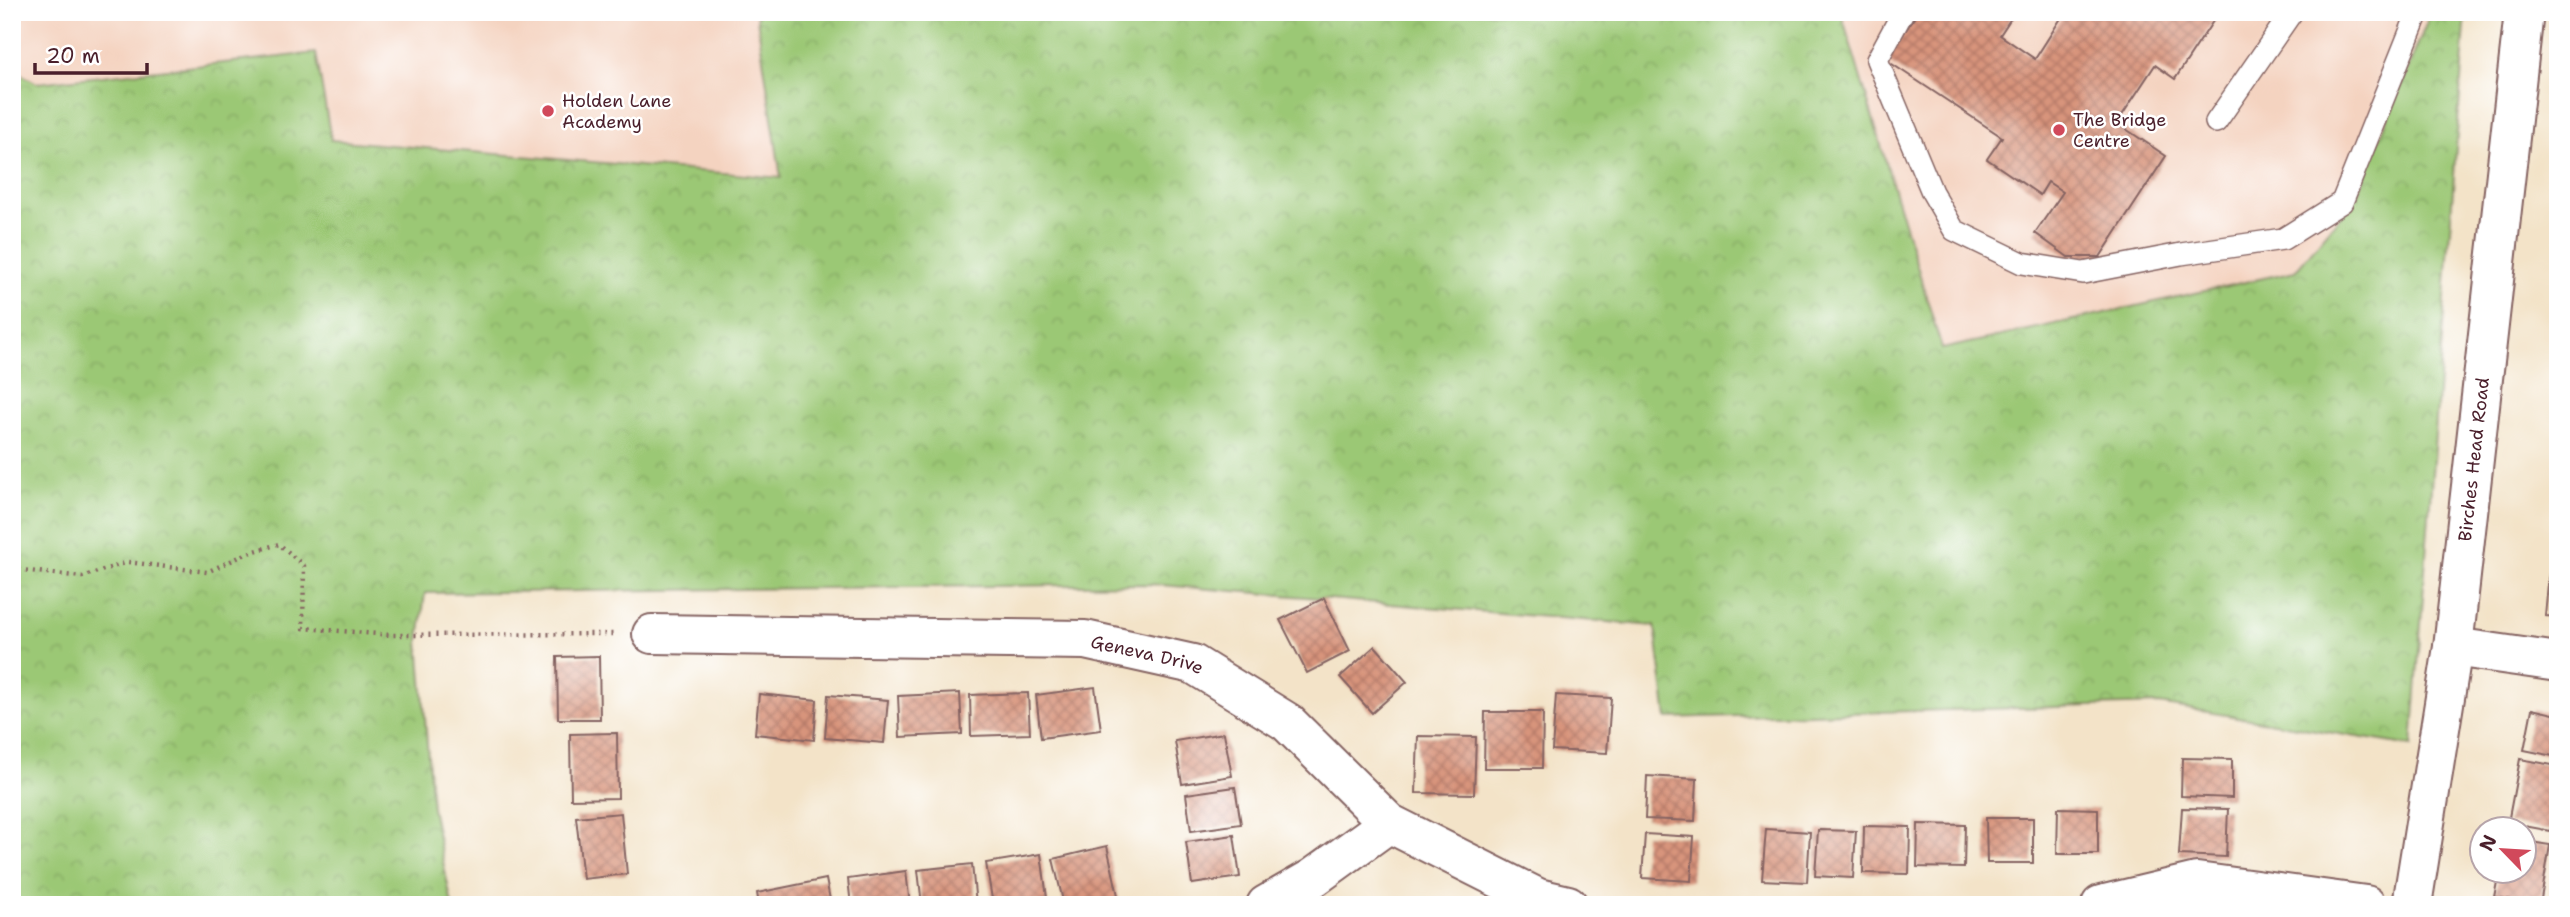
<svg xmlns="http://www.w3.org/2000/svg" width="2570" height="917" font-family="'Shantell Sans',sans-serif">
<defs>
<pattern id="park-crowns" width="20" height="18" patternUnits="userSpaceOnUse" patternTransform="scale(1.75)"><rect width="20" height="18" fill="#9bc875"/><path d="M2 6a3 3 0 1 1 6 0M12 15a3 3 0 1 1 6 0" fill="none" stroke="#87ab65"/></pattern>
<pattern id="building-cross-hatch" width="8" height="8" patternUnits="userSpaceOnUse" patternTransform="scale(1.75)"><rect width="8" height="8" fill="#d8947c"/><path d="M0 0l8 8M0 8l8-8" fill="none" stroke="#b17866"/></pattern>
</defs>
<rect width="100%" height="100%" fill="#fff"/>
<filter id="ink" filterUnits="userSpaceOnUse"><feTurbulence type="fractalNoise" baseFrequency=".0143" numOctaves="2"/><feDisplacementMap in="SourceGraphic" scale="14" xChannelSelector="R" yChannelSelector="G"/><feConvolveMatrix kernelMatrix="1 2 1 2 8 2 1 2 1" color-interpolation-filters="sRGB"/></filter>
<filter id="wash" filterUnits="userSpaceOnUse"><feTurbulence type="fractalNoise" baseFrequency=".00686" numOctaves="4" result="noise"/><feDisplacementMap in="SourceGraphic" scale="28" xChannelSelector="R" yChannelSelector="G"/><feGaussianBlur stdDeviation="1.57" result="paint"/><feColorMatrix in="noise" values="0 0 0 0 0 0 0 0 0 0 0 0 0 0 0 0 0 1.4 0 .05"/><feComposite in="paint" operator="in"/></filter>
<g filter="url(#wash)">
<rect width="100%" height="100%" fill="#f3e3c8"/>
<g fill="#f4d3c0">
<path d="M12,12H756L781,178L331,140L316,53L37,83L12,69Z"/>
<path d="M1841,12H2431L2356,197L2295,271L1942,349Z"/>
</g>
<path fill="url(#park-crowns)" stroke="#727450" stroke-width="2" d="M756,12H1841L1942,349L2295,271L2356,197L2431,12H2466L2412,746L2159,704L1667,718L1655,626L1149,584L425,593L419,641L432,808L452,905H12V69L37,83L316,53L331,140L781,178Z"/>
<g id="blocks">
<g fill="url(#building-cross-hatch)">
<path d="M1918,12H2015L2000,35L2035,59L2065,12H2219L2175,79L2155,65L2117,123L2166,156L2100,257H2068L2035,233L2063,192L2048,182L2040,195L1987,159L2002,137L1886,60Z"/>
<path d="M2554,518H2558V617L2545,616Z"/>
<path d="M1324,598L1350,651L1307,673L1280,620Z"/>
<path d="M1375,646L1407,682L1372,713L1340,677Z"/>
<path d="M599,656L600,719H558L557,657Z"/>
<path d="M1095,687L1101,730L1041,738L1036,695Z"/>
<path d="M960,693L962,734L900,737L898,696Z"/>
<path d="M1028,693L1030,734L971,736L970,695Z"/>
<path d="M759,694L817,700L814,740L755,734Z"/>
<path d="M828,695L888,700L884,743L825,738Z"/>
<path d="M1556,695L1611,698L1607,753L1552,750Z"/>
<path d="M2532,709L2558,715V757L2524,750Z"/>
<path d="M1485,712H1543L1542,768H1484Z"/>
<path d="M617,733L618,798L571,799L570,734Z"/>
<path d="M1224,733L1232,776L1182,784L1175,741Z"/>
<path d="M1418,736L1476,737L1474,794L1416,793Z"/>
<path d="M2182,758L2232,759V798L2181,796Z"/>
<path d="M2520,759L2558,766V796L2551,831L2508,823Z"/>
<path d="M1647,776L1697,779L1695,821L1645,819Z"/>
<path d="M1235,787L1241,824L1191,831L1186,794Z"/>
<path d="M2058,808L2098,809V854H2057Z"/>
<path d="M2182,808L2228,809L2226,857L2179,855Z"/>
<path d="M621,813L627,874L583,879L576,817Z"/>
<path d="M1986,818H2033V863H1987Z"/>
<path d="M1918,824L1965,825L1964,868L1917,867Z"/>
<path d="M1864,826L1910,827L1909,874L1863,873Z"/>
<path d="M1766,829L1810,832L1807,882L1762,880Z"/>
<path d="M1818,830L1856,831L1853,878L1815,876Z"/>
<path d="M1645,834L1694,837L1691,881L1642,878Z"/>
<path d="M1234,835L1240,877L1192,884L1186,842Z"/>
<path d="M2524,841L2550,845L2540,905L2494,897L2499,872H2524Z"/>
<path d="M1107,846L1119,900L1098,905H1064L1053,859Z"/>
<path d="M1041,854L1048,905H993L986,863Z"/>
<path d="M972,864L976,905H922L918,870Z"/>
<path d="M906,871L910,905H851L848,879Z"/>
<path d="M826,879L831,905H759L757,893Z"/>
</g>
</g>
</g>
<g filter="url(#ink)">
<use href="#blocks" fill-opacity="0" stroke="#856462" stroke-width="2"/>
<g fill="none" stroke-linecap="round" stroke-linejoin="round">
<defs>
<g id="lane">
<path d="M1903,12L1877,60L1932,192L1954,230L2022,263L2083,273L2181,254L2283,239L2342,202L2418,12"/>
<path d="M2216,122L2292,12"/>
</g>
<g id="street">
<path id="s1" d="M652,634L1085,640L1193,664L1287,722L1389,823L1538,898L1568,905"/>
<path d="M2453,647L2558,662"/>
<path d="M1266,905L1313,878L1389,823"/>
<path d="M2101,905L2197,882L2366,905"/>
</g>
<g id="secondary">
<path id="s2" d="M2412,905L2453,647L2524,12"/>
</g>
</defs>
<use href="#lane" stroke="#856462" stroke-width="24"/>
<use href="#street" stroke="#856462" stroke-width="42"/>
<use href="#secondary" stroke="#856462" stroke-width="42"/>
<path stroke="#856462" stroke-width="4.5" stroke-dasharray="2 5" stroke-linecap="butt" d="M12,569L82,577L128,562L207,572L248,553L279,544L304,566L303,628L391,635L617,634"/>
<use href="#lane" stroke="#fff" stroke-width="21"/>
<use href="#street" stroke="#fff" stroke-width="38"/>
<use href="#secondary" stroke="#fff" stroke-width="38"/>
</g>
</g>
<g fill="#d1495b" stroke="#fff" stroke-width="2.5">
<circle cx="548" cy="111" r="7"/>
<circle cx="2059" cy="130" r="7"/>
</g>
<g text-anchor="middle" stroke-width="5" stroke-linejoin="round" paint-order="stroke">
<g font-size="18" fill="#4a1f2b" stroke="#fff" text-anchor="start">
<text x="562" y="107">Holden Lane<tspan x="562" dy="21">Academy</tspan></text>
<text x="2073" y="126">The Bridge<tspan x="2073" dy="21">Centre</tspan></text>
</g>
<g font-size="18" fill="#4a1f2b" stroke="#fff">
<text dy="6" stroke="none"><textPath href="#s2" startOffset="450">Birches Head Road</textPath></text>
<text dy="6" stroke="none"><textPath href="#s1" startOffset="497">Geneva Drive</textPath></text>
</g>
</g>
<rect width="2570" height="917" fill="none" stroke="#fff" stroke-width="42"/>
<g transform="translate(2503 850) rotate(295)"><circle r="33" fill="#ffffff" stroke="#b7a5aa" stroke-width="2"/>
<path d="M0-5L12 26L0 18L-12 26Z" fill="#d1495b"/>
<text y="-10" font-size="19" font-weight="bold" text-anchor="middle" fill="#4a1f2b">N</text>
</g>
<path d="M35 63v10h112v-10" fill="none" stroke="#4a1f2b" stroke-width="3.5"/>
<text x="46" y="63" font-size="21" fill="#4a1f2b" stroke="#ffffff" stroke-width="5" paint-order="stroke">20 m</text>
</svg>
